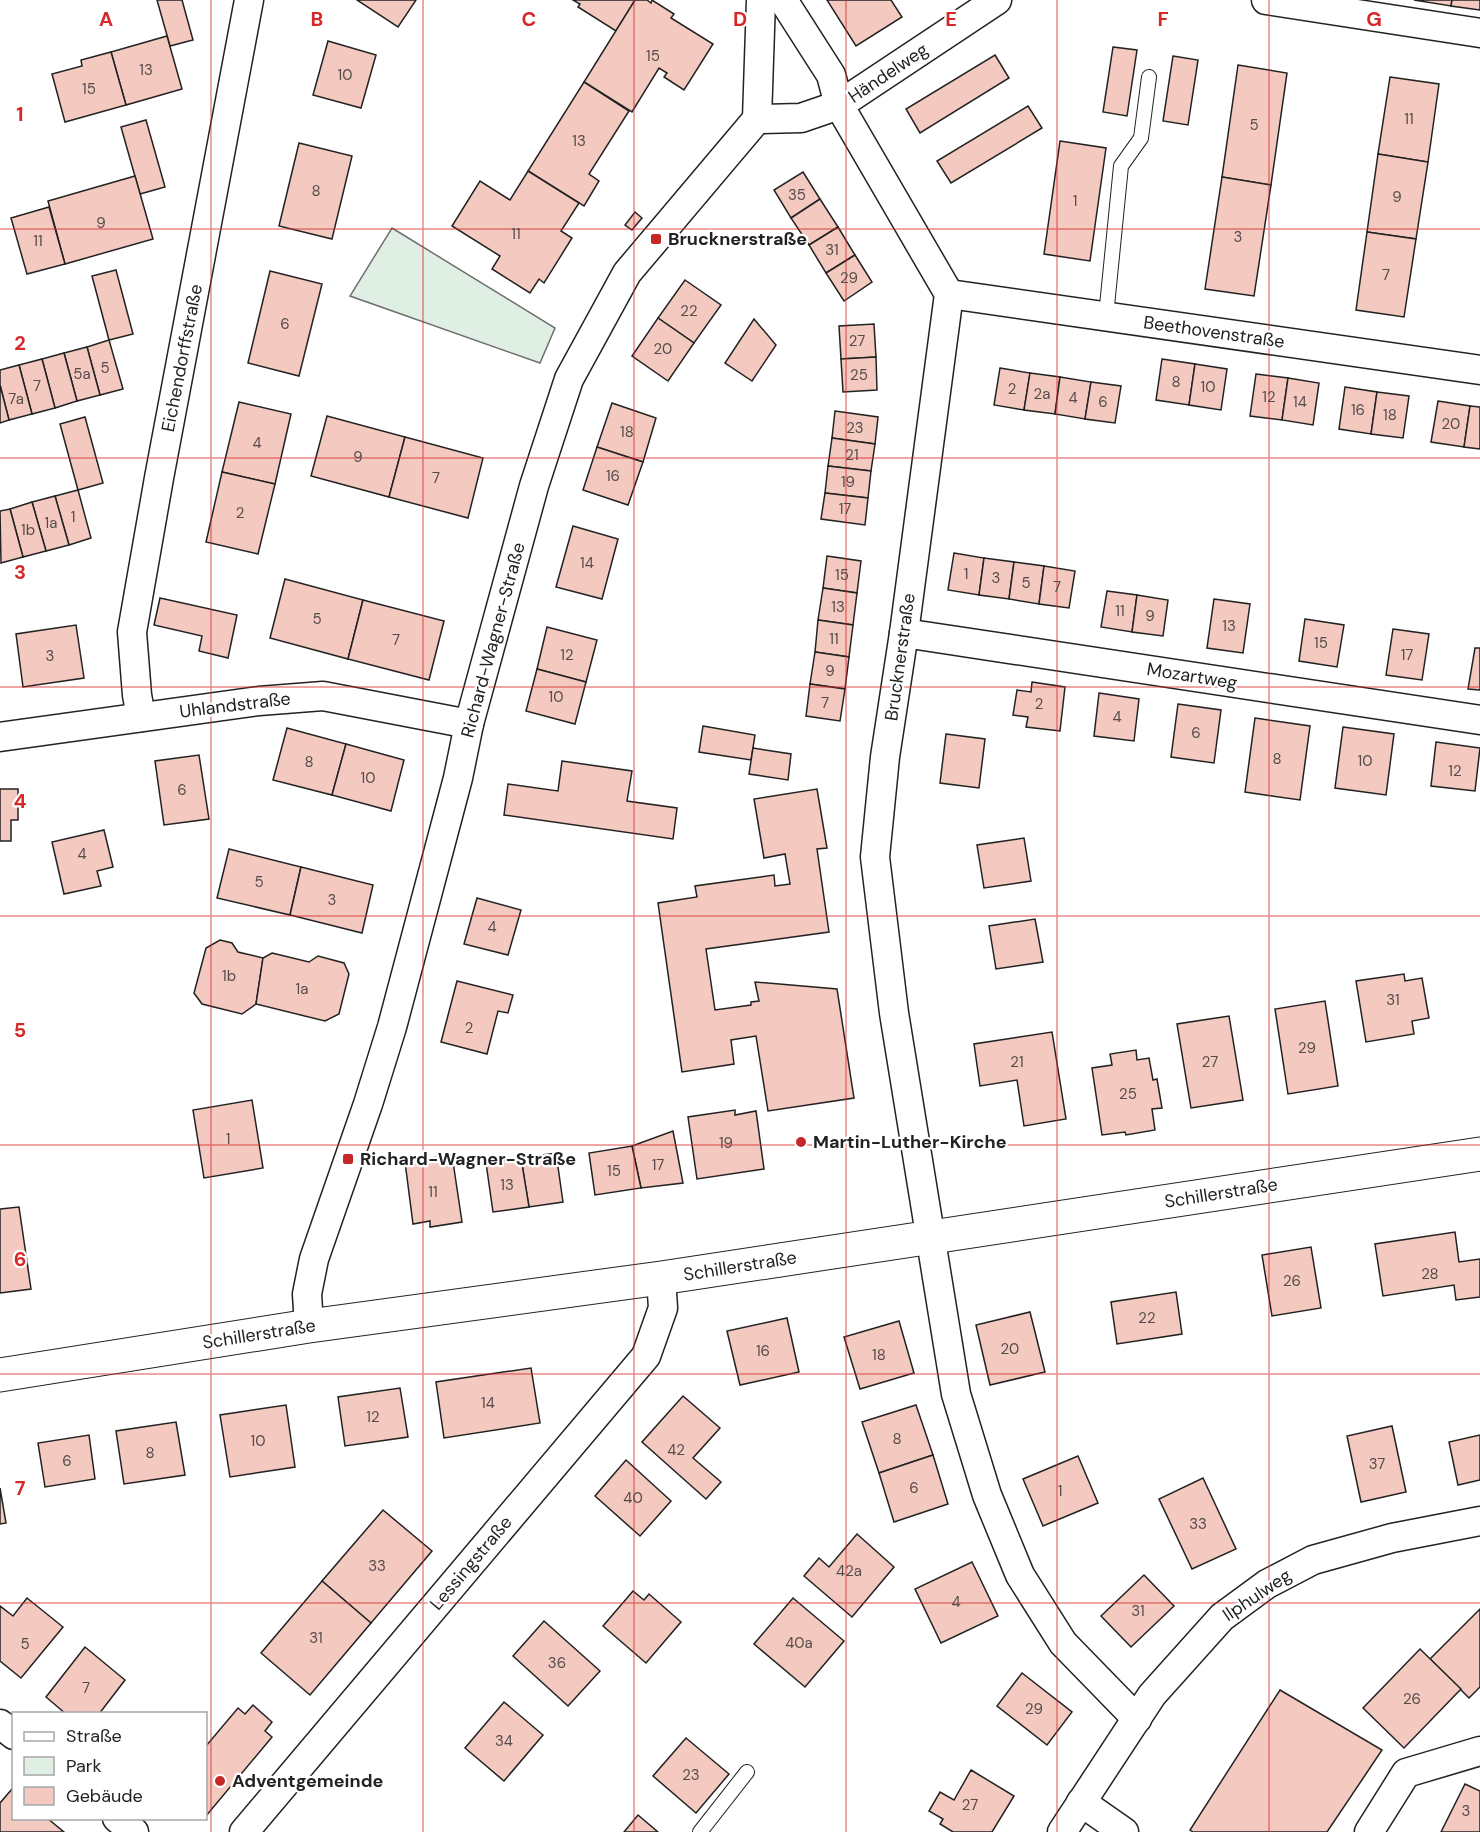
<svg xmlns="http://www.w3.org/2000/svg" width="1480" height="1832" font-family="'DM Sans',sans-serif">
<rect width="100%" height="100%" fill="#fff"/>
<path fill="#e0efe3" stroke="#6f6f6f" stroke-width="1.5" d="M392,228L555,328L540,363L350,296Z"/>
<g fill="#f3c9c0" stroke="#222" stroke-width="1.5">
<path d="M157,0H182L193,40L170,46Z"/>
<path d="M357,0H416L398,27Z"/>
<path d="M573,0H635L616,31L578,7L580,4Z"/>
<path d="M635,0H647L651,3L652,0L674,14L671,18L713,44L684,90L664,77L667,73L659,68L632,112L584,82Z"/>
<path d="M827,0H891L902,17L856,46Z"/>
<path d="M1414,0H1452L1451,6Z"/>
<path d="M1452,0H1480V10L1451,6Z"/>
<path d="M167,36L182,89L126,105L111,52Z"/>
<path d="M328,41L376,55L361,108L313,95Z"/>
<path d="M1113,47L1137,50L1127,116L1103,112Z"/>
<path d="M111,52L126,105L65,122L52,74L82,66L81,60Z"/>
<path d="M995,55L1009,78L920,133L906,109Z"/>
<path d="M1173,56L1198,60L1188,125L1163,121Z"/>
<path d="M1238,65L1287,73L1271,185L1222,177Z"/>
<path d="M1390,77L1439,84L1428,162L1378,154Z"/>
<path d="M584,82L629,111L589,174L599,181L584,206L528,171Z"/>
<path d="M1028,106L1042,128L951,183L937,161Z"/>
<path d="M146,120L165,187L140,194L121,127Z"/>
<path d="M1060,141L1106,148L1090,261L1044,254Z"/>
<path d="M299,143L352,156L332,239L279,226Z"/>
<path d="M1378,154L1428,162L1416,239L1367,232Z"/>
<path d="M528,171L579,203L561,231L572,238L544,283L539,279L530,293L492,269L500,256L452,226L480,181L510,200Z"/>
<path d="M803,172L820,199L791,218L774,190Z"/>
<path d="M135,176L153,239L65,264L48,201Z"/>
<path d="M1222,177L1271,185L1254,296L1205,289Z"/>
<path d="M820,199L838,227L809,245L791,218Z"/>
<path d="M49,207L65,264L27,274L11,218Z"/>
<path d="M635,212L642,218L632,230L625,225Z"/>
<path d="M838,227L855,255L826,273L809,245Z"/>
<path d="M1367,232L1416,239L1404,317L1356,310Z"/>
<path d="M855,255L872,282L844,301L826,273Z"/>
<path d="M116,270L133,334L109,340L92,276Z"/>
<path d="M270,271L322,284L299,376L248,363Z"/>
<path d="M685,280L721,305L694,343L658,318Z"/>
<path d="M658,318L694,343L668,381L632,356Z"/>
<path d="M754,319L776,345L752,381L725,363Z"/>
<path d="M874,324L876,357L841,359L839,326Z"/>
<path d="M109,340L123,389L100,395L87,347Z"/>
<path d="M87,347L100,395L77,401L64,353Z"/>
<path d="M64,353L77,401L55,408L42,359Z"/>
<path d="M876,357L877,390L843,392L841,359Z"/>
<path d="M42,359L55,408L32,414L19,365Z"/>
<path d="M1162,359L1195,364L1189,405L1156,400Z"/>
<path d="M1195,364L1227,369L1221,410L1189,405Z"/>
<path d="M19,365L32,414L9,420L0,385V370Z"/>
<path d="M1000,368L1030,373L1024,410L994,405Z"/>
<path d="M1030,373L1060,377L1055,414L1024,410Z"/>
<path d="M1256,374L1288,378L1282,420L1250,416Z"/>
<path d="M1060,377L1091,382L1085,419L1055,414Z"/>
<path d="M1288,378L1319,383L1313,425L1282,420Z"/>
<path d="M1091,382L1121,386L1115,423L1085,419Z"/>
<path d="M0,385L9,420L0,423Z"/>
<path d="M1345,387L1377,392L1371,434L1339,429Z"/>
<path d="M1377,392L1409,396L1403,438L1371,434Z"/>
<path d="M1438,401L1470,406L1464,447L1431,442Z"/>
<path d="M239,402L291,414L275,484L222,472Z"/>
<path d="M612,403L656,418L643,462L597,447Z"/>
<path d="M1470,406L1480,407V449L1464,447Z"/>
<path d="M835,411L878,417L875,444L832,438Z"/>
<path d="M327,416L405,437L389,497L311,476Z"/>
<path d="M85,417L103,483L78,490L60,424Z"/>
<path d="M405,437L483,458L468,518L389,497Z"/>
<path d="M832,438L875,444L871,471L828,466Z"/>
<path d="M597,447L643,462L628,505L583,490Z"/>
<path d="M828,466L871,471L868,498L825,493Z"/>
<path d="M222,472L275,484L258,554L206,542Z"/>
<path d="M78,490L91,538L69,545L55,496Z"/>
<path d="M825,493L868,498L865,525L821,519Z"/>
<path d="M55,496L69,545L46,551L32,502Z"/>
<path d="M32,502L46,551L23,557L10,509Z"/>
<path d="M10,509L23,557L1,563L0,511Z"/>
<path d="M573,526L618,539L602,599L556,587Z"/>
<path d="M954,553L984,558L979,595L948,590Z"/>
<path d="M827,556L861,561L857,593L823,588Z"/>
<path d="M984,558L1014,562L1009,599L979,595Z"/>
<path d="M1014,562L1044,566L1039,604L1009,599Z"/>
<path d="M1044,566L1075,571L1069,608L1039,604Z"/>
<path d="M285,579L363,600L348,659L270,638Z"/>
<path d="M823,588L857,593L853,625L818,620Z"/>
<path d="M1107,591L1137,595L1132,632L1101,627Z"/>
<path d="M1137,595L1168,600L1163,636L1132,632Z"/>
<path d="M160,598L237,615L228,658L199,651L202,636L154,625Z"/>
<path d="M1214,599L1250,604L1243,653L1207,648Z"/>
<path d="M363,600L444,621L429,680L348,659Z"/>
<path d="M1305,619L1344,625L1337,667L1299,661Z"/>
<path d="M818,620L853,625L849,657L815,652Z"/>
<path d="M76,625L84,678L23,687L16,634Z"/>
<path d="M547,627L597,640L586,682L537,669Z"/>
<path d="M1393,629L1429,634L1422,680L1386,675Z"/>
<path d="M1475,648H1480V690L1468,689Z"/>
<path d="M815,652L849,657L845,689L810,684Z"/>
<path d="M537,669L586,682L575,724L526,711Z"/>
<path d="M1032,682L1065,687L1060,731L1026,727L1028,717L1013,715L1017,690L1031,692Z"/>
<path d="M810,684L845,689L840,721L806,716Z"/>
<path d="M1099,693L1139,699L1134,741L1094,736Z"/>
<path d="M1178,704L1221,710L1214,763L1171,757Z"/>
<path d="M1255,718L1310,726L1300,800L1245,792Z"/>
<path d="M703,726L755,735L751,760L699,752Z"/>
<path d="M1343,727L1394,734L1386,795L1335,788Z"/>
<path d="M287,728L346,744L332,795L273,780Z"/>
<path d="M946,734L985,739L979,788L940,783Z"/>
<path d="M1436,742L1480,748L1475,791L1431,786Z"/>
<path d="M346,744L404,760L391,811L332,795Z"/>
<path d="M753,748L791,754L788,780L749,774Z"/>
<path d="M199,755L209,819L164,825L155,761Z"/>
<path d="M562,761L632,771L627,801L677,808L673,839L504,815L508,784L558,791Z"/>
<path d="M0,789H18V820H11V841H0Z"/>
<path d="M817,789L827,848L817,849L829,932L706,949L715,1010L751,1005V1002L759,1001L755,982L837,989L854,1098L768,1111L756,1036L731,1040L734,1064L682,1072L658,903L697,897L695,886L774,875L775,886L790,884L785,854L764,858L754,799Z"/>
<path d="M104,830L113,867L97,871L101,886L64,894L52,842Z"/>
<path d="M1024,838L1031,881L984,888L977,845Z"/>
<path d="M229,849L301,867L290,915L217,898Z"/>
<path d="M301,867L373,885L362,933L290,915Z"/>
<path d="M477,898L521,910L508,955L464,944Z"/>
<path d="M1035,919L1043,962L996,969L989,926Z"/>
<path d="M220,940L232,943L238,952L263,958L256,1004L242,1014L202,1004L194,993L206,948Z"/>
<path d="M272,953L309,962L318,956L344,963L349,974L339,1014L325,1021L256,1004L263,958Z"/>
<path d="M1404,974L1405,981L1422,978L1429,1018L1412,1021L1414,1034L1366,1042L1356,981Z"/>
<path d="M457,981L513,995L508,1013L498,1011L487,1054L441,1042Z"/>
<path d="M1325,1001L1338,1086L1288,1094L1275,1009Z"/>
<path d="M1229,1016L1243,1100L1191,1108L1177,1024Z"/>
<path d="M1052,1032L1066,1119L1024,1126L1017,1080L980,1086L974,1044Z"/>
<path d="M1136,1050L1137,1060L1149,1058L1153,1080L1157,1079L1162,1108L1152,1109L1155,1130L1126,1135L1125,1132L1102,1135L1092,1068L1112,1065L1110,1054Z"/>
<path d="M252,1100L263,1168L204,1178L193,1110Z"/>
<path d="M735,1110V1115L756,1111L764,1169L697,1179L688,1117Z"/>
<path d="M673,1131L683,1183L641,1188L632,1146Z"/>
<path d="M632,1146L641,1188L595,1195L589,1153Z"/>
<path d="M556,1153L563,1202L529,1207L521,1158Z"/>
<path d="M452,1155L462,1222L430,1227V1221L413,1224L405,1162Z"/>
<path d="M521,1158L529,1207L493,1212L486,1163Z"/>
<path d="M19,1207L31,1289L0,1293V1209Z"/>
<path d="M1455,1232L1459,1262L1480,1259V1297L1456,1300L1454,1285L1383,1296L1375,1244Z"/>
<path d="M1311,1247L1321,1308L1272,1316L1262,1255Z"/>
<path d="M1176,1292L1182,1334L1117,1344L1111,1302Z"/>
<path d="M1030,1312L1045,1372L990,1385L976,1325Z"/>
<path d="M787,1318L799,1372L740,1385L727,1331Z"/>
<path d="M899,1321L914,1373L860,1389L844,1337Z"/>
<path d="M531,1368L540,1423L444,1438L436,1382Z"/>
<path d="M400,1388L408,1437L345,1446L338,1397Z"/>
<path d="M683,1396L720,1428L693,1458L721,1482L706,1499L642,1442Z"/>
<path d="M286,1405L295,1467L230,1477L220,1415Z"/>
<path d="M916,1405L933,1455L879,1473L862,1422Z"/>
<path d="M176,1422L185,1475L124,1484L116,1431Z"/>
<path d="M1392,1426L1406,1492L1361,1502L1347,1436Z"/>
<path d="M89,1435L95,1479L45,1487L38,1443Z"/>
<path d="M1480,1435V1480L1458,1485L1449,1442Z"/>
<path d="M933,1455L948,1504L894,1522L879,1473Z"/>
<path d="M1078,1456L1098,1503L1043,1526L1023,1479Z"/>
<path d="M626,1460L671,1501L640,1536L595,1496Z"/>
<path d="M1203,1478L1236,1549L1192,1569L1159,1499Z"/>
<path d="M0,1488L6,1523L0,1524Z"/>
<path d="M383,1510L432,1551L371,1623L322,1581Z"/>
<path d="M857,1534L894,1567L852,1617L804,1576L819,1558L829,1567Z"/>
<path d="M972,1562L998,1616L941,1643L915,1589Z"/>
<path d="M1144,1575L1174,1606L1131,1647L1101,1616Z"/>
<path d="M322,1581L371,1623L310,1695L261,1653Z"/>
<path d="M633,1591L644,1600L649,1594L681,1622L646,1663L603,1626Z"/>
<path d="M27,1598L63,1627L21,1678L0,1661V1606L13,1616Z"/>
<path d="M793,1598L844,1641L805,1687L754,1644Z"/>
<path d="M1480,1609V1687L1469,1698L1430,1659Z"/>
<path d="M544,1621L600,1671L568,1706L513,1656Z"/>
<path d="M85,1647L125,1680L99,1714H66L46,1697Z"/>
<path d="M1420,1649L1461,1689L1404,1748L1363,1708Z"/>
<path d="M1022,1673L1072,1712L1047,1745L997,1706Z"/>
<path d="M1280,1690L1382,1750L1327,1832H1193L1190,1830Z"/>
<path d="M504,1702L543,1735L504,1781L465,1748Z"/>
<path d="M253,1705L272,1722L265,1731L272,1737L206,1816V1746L238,1708L245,1714Z"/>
<path d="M686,1738L729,1774L696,1813L653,1776Z"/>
<path d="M971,1770L1014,1796L992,1832H953L940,1824L943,1819L929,1811L940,1792L954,1800Z"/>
<path d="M1465,1784L1480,1791V1832H1441Z"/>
<path d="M12,1789L14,1790V1818H47L64,1832H0V1803Z"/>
<path d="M638,1815L658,1832H624Z"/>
</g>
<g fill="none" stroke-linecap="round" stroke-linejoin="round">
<defs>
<g id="lane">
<path d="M1106,316L1121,166L1141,138L1149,77"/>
<path d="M700,1832L747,1772"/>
</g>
<g id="street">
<path d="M783,0L831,75L839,105L997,0"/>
<path d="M1266,0L1480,33"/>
<path d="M757,119L801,118L839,105L949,294L904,633L885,757L875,857L894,1013L956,1394L987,1495L1020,1575L1063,1643L1137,1719"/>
<path d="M949,294L1480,370"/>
<path d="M904,633L1480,720"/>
<path d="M141,717L137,695L132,632L159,478L249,0"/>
<path d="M0,737L259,701L323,696L469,724"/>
<path d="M309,1326L307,1294L314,1259L368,1104L392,1027L458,778L469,724L534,486L569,379L627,273L757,119L761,0"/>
<path d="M0,1724L14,1735"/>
<path d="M1081,1802L1124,1832"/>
<path d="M117,1818L134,1832"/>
<path d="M244,1832L646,1356L663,1308L661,1278"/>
<path d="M1062,1832L1152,1695L1222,1617L1267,1584L1313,1560L1392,1538L1480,1521"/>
<path d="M1369,1832L1406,1773L1480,1751"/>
</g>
<path id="secondary" d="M0,1375L309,1326L661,1278L1480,1154"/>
</defs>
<use href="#lane" stroke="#222" stroke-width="16"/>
<use href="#street" stroke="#222" stroke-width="31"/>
<use href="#secondary" stroke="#222" stroke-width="35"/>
<use href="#lane" stroke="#fff" stroke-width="14"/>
<use href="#street" stroke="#fff" stroke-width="28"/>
<use href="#secondary" stroke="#fff" stroke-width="33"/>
</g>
<path fill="none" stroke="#d62828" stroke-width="1.5" stroke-opacity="0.55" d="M211,0V1832M423,0V1832M634,0V1832M846,0V1832M1057,0V1832M1269,0V1832M0,229H1480M0,458H1480M0,687H1480M0,916H1480M0,1145H1480M0,1374H1480M0,1603H1480"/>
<g fill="#c62828" stroke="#fff" stroke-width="2">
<rect x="650" y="233" width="12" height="12" rx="3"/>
<circle cx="801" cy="1142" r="6"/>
<rect x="342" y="1153" width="12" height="12" rx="3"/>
<circle cx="220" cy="1781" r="6"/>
</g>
<g text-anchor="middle" stroke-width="4.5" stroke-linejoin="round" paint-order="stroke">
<g font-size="15" fill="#564c4a">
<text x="653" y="61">15</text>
<text x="146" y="75">13</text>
<text x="345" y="80">10</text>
<text x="89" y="94">15</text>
<text x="1409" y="124">11</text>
<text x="1254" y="130">5</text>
<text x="579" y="146">13</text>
<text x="316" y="196">8</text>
<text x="797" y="200">35</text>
<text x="1397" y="202">9</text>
<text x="1075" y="206">1</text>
<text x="101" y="228">9</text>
<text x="516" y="239">11</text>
<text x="1238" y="242">3</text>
<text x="38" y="246">11</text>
<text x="832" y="255">31</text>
<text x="1386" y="280">7</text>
<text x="849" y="283">29</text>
<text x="689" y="316">22</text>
<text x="285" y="329">6</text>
<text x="857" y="346">27</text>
<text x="663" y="354">20</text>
<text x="105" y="373">5</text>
<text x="82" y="379">5a</text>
<text x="859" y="380">25</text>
<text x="1176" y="387">8</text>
<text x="37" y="391">7</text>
<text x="1208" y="392">10</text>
<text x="1012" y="394">2</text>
<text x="1042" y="399">2a</text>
<text x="1269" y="402">12</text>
<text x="1073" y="403">4</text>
<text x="16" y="404">7a</text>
<text x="1103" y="407">6</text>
<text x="1300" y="407">14</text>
<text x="1358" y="415">16</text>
<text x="1390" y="420">18</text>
<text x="1451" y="429">20</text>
<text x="855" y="433">23</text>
<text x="627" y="437">18</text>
<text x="257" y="448">4</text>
<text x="852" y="460">21</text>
<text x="358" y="462">9</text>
<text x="613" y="481">16</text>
<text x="436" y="483">7</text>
<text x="848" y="487">19</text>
<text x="845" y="514">17</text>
<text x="240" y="518">2</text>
<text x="73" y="522">1</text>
<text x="51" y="528">1a</text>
<text x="28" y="535">1b</text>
<text x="587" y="568">14</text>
<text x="966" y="579">1</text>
<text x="842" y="580">15</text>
<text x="996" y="583">3</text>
<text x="1026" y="588">5</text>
<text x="1057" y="592">7</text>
<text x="838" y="612">13</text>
<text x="1120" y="616">11</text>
<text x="1150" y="621">9</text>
<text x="317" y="624">5</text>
<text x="1229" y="631">13</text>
<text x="834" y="644">11</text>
<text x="396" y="645">7</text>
<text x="1321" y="648">15</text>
<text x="567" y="660">12</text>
<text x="1407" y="660">17</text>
<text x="50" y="661">3</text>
<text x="830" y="676">9</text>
<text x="556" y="702">10</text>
<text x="825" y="708">7</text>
<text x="1039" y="709">2</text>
<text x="1117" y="722">4</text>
<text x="1196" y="738">6</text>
<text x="1277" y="764">8</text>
<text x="1365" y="766">10</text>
<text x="309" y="767">8</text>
<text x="1455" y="776">12</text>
<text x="368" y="783">10</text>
<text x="182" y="795">6</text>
<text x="82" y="859">4</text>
<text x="259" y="887">5</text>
<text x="332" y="905">3</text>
<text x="492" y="932">4</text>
<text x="229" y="981">1b</text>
<text x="302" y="994">1a</text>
<text x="1393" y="1005">31</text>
<text x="469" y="1033">2</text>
<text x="1307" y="1053">29</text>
<text x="1017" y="1067">21</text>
<text x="1210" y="1067">27</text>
<text x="1128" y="1099">25</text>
<text x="228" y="1144">1</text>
<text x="726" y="1148">19</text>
<text x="658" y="1170">17</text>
<text x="614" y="1176">15</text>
<text x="507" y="1190">13</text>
<text x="433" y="1197">11</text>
<text x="1430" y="1279">28</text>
<text x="1292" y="1286">26</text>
<text x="1147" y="1323">22</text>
<text x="1010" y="1354">20</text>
<text x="763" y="1356">16</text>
<text x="879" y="1360">18</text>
<text x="488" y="1408">14</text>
<text x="373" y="1422">12</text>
<text x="897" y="1444">8</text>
<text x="258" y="1446">10</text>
<text x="676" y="1455">42</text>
<text x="150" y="1458">8</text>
<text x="67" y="1466">6</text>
<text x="1377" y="1469">37</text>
<text x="914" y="1493">6</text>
<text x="1060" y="1496">1</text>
<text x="633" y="1503">40</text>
<text x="1198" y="1529">33</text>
<text x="377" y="1571">33</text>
<text x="849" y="1576">42a</text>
<text x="956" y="1607">4</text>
<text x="1138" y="1616">31</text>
<text x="316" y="1643">31</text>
<text x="799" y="1648">40a</text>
<text x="25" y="1649">5</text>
<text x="557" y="1668">36</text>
<text x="86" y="1693">7</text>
<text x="1412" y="1704">26</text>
<text x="1034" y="1714">29</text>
<text x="504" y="1746">34</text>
<text x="691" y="1780">23</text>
<text x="970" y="1810">27</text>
<text x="1466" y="1816">3</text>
</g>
<g font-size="18" fill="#222" stroke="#fff">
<text transform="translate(888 73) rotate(-34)" y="6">Händelweg</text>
<text transform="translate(1214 332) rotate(8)" y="6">Beethovenstraße</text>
<text transform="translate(182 358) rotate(-79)" y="6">Eichendorffstraße</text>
<text transform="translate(493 640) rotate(-75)" y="6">Richard-Wagner-Straße</text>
<text transform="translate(900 657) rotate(-82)" y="6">Brucknerstraße</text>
<text transform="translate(1192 676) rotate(9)" y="6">Mozartweg</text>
<text transform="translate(235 705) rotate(-7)" y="6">Uhlandstraße</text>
<text transform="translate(1221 1193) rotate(-9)" y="6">Schillerstraße</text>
<text transform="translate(740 1266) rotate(-9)" y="6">Schillerstraße</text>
<text transform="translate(259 1334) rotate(-9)" y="6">Schillerstraße</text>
<text transform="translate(471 1563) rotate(-50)" y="6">Lessingstraße</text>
<text transform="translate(1257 1595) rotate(-34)" y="6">Ilphulweg</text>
</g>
<g font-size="18" font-weight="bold" fill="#222" stroke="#fff" text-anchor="start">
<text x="668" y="245">Brucknerstraße</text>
<text x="813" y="1148">Martin-Luther-Kirche</text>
<text x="360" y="1165">Richard-Wagner-Straße</text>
<text x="232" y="1787">Adventgemeinde</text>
</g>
</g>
<g font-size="20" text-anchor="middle" font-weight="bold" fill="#d62828" stroke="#fff" stroke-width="4.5" stroke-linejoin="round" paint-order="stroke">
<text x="106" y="26">A</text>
<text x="317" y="26">B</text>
<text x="529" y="26">C</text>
<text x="740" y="26">D</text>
<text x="951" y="26">E</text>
<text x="1163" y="26">F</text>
<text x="1374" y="26">G</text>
<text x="20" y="121">1</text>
<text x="20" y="350">2</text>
<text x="20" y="579">3</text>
<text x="20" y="808">4</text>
<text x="20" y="1037">5</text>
<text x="20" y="1266">6</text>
<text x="20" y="1495">7</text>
</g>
<rect x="12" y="1712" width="195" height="108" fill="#ffffff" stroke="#a7a7a7" stroke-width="1.5"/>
<rect x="24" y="1732" width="30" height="9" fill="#ffffff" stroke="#a7a7a7" stroke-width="1.5"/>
<text x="66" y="1742" font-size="18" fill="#222222">Straße</text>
<rect x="24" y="1757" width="30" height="18" fill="#e0efe3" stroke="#a7a7a7" stroke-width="1.5"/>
<text x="66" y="1772" font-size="18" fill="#222222">Park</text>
<rect x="24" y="1787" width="30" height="18" fill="#f3c9c0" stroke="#a7a7a7" stroke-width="1.5"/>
<text x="66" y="1802" font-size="18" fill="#222222">Gebäude</text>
</svg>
